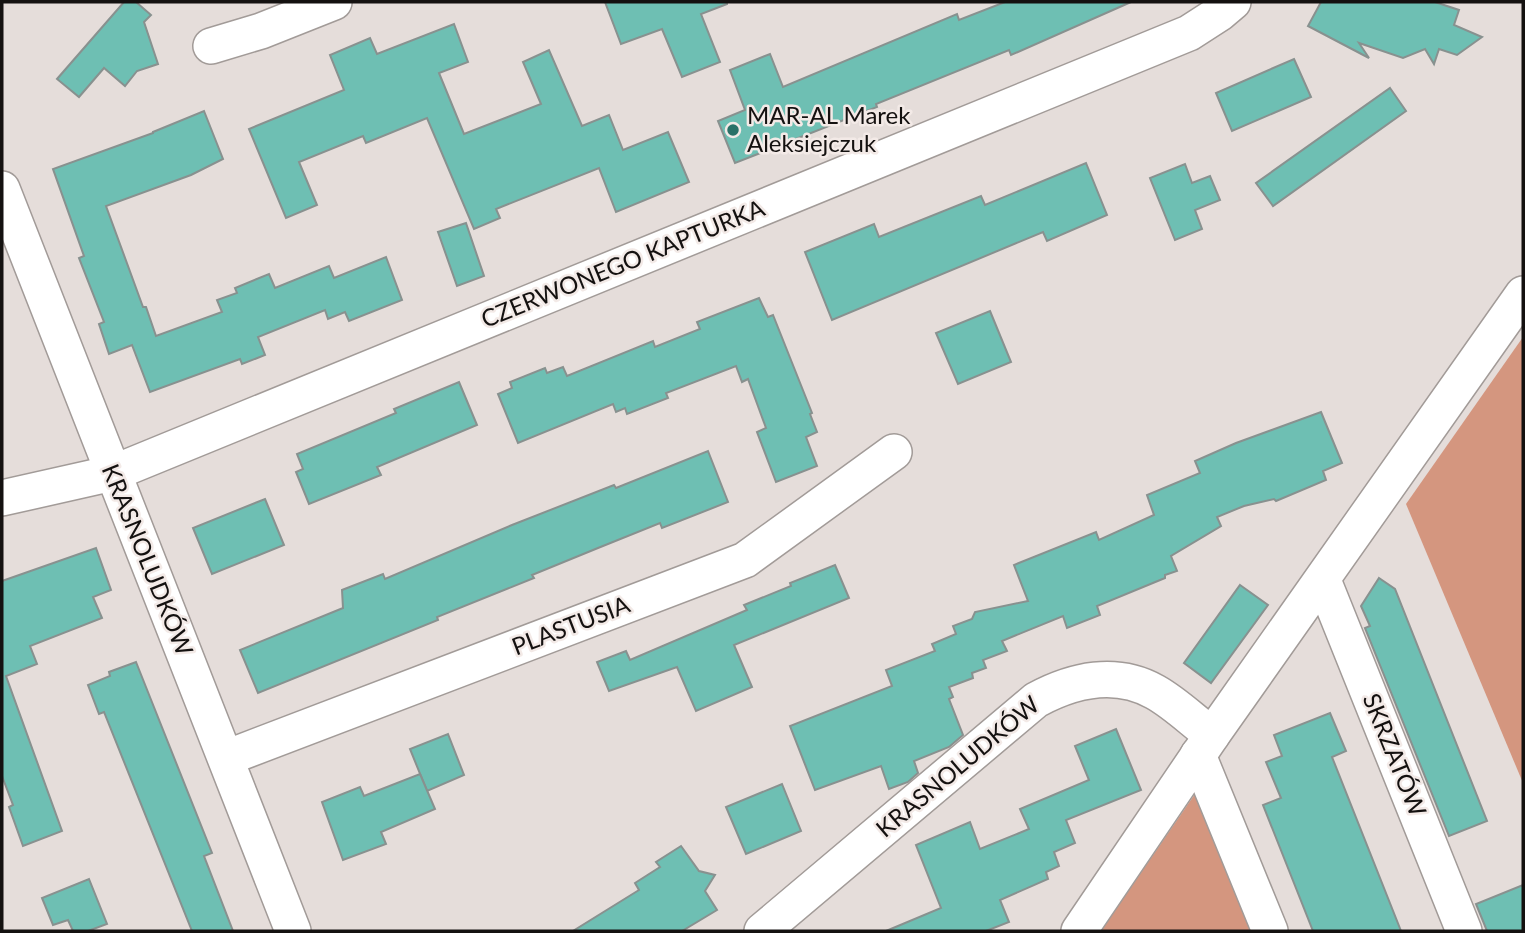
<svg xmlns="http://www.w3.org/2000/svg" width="1525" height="933" font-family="Lato,sans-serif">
<rect width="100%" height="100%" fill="#e5ddda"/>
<g fill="#d4967f">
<path d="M1523,337V783L1406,504Z"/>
<path d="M1197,791L1258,931H1101Z"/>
</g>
<g fill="#6ebfb3" stroke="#88918f" stroke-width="2">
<path d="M124,2H136L151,15L144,22L158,64L137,71L125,86L104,68L79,97L57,79Z"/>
<path d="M605,2H727V4L701,14L720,62L682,77L662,29L621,44Z"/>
<path d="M1005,2H1131L1011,55L1009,50L876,104L877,107L735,163L718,121L745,110L730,70L770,54L783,87L957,14L959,20Z"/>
<path d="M1321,2H1435L1459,10L1454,25L1482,37L1457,55L1439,49L1434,64L1425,49L1403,58L1359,43L1369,58L1308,26Z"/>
<path d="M454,24L468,62L439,73L464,134L541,104L523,62L549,50L582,126L609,115L623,150L668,132L689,182L616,212L599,168L496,209L500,218L474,229L427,118L366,143L363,136L299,162L317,205L286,218L249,129L344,90L330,55L370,38L377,54Z"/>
<path d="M1294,59L1311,97L1232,131L1216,93Z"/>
<path d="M1390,88L1406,111L1273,206L1256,183Z"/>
<path d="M204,111L223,159L191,175L106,206L143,307H146L156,336L222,312L217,300L237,293L235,288L269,274L275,288L329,266L334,278L386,257L402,300L349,321L345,312L328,319L325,310L258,337L265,355L242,364L240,359L150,392L132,345L109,354L99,324L104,322L79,258L84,256L53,169L153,133V132Z"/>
<path d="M1086,163L1107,215L1047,241L1043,232L832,320L805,252L874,224L879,237L981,196L985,205Z"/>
<path d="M1185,164L1192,183L1210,176L1220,200L1195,210L1202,229L1175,240L1150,178Z"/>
<path d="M466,223L484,276L457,286L438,232Z"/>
<path d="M759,298L768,317L773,315L812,413L810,414L817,432L806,437L817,466L776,482L757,432L766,428L748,379L742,382L736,366L666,393L668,398L627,414L625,408L616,412L613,404L518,443L498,394L512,388L510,382L545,368L547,373L563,367L567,376L653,341L655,347L700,329L697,322Z"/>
<path d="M990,311L1011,362L958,384L936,333Z"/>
<path d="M459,382L477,425L377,467L381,475L309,504L296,472L303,469L297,454L396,413L394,409Z"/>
<path d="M1321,412L1342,463L1323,471L1326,480L1276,501L1274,499L1244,506L1217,517L1221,526L1171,556L1177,571L1165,575V578L1097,606L1100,615L1067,628L1063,616L1002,641L1007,651L983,660L986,668L972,673L973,678L949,687L953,697L949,699L963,735L949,747L914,761L918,773L908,782L889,789L881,766L815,790L790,726L892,686L886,670L935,651L932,644L956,634L953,626L972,619L975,612L1028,601L1014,565L1096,532L1099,540L1154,515L1147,495L1200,473L1195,461L1236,443Z"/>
<path d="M708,451L728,502L662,528L660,523L598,548L532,575L534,578L437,617L438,620L258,693L240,650L343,608L342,590L383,574L385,579L512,525L614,485L616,488Z"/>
<path d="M265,499L284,545L212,574L193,528Z"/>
<path d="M96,548L111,590L93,597L102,618L30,646L37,664L6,676L62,831L23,846L9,807L13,805L2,776V581Z"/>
<path d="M835,565L849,598L734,645L752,687L696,711L677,667L609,691L597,662L626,651L630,660L747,610L744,605L791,586L790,583Z"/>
<path d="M1379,578L1395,589L1487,821L1449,836L1365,628L1370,626L1361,606Z"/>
<path d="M1240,585L1268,605L1211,683L1184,663Z"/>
<path d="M136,662L212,853L204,856L233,931H192L104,712L99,714L88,685L110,676L109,672Z"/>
<path d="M1330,713L1346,751L1332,757L1401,931H1313L1263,805L1281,798L1266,762L1282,756L1274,735Z"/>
<path d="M1116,729L1141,790L1066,820L1075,843L1054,852L1059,866L1046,872L1048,879L1000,900L1009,922L986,931H886L941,908L916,845L970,822L980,849L1029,829L1020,809L1089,780L1075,746Z"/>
<path d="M448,734L464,775L427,791L410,749Z"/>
<path d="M420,774L435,809L381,832L386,844L343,860L322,802L360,787L364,796Z"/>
<path d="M782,784L801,831L746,854L726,807Z"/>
<path d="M681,846L699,871L715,875L705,891L717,910L682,931H573L639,890L635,883L660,867L656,862Z"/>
<path d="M89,879L107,924L88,931H73L68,920L53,925L42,898Z"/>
<path d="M1523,885V931H1487L1476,904Z"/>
</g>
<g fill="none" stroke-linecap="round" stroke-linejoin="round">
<defs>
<g id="street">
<path d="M211,46L261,31L334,2"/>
<path d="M2,189L293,931"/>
<path d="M2,498L113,473L1189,33L1220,13L1233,2"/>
<path d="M1323,580L1464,931"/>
<path d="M1198,755L1270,931"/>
<path d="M226,758L745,560L894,452"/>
<path d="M762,931L1036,700C1073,680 1116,670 1155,692C1175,703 1193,721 1212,735"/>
<path d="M1079,931L1212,735L1523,294"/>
</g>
</defs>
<use href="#street" stroke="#a29b98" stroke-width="38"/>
<use href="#street" stroke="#fff" stroke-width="35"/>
</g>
<circle fill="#2a7168" stroke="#f3eae7" stroke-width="2.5" cx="733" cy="130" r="7"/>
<g text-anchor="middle" stroke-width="5" stroke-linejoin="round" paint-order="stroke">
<g font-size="24" fill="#141110" stroke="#f3eae7" text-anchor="start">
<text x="747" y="124">MAR-AL Marek<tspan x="747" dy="28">Aleksiejczuk</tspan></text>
</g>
<g font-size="24" fill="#141110" stroke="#f3eae7">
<text transform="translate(623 264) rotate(-22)" y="8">CZERWONEGO KAPTURKA</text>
<text transform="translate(147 560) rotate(68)" y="8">KRASNOLUDKÓW</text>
<text transform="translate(571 626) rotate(-21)" y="8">PLASTUSIA</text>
<text transform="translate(1394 755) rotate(68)" y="8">SKRZATÓW</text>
<text transform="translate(958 767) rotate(-40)" y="8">KRASNOLUDKÓW</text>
</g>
</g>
<rect width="1525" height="933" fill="none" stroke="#141110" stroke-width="7"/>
</svg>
